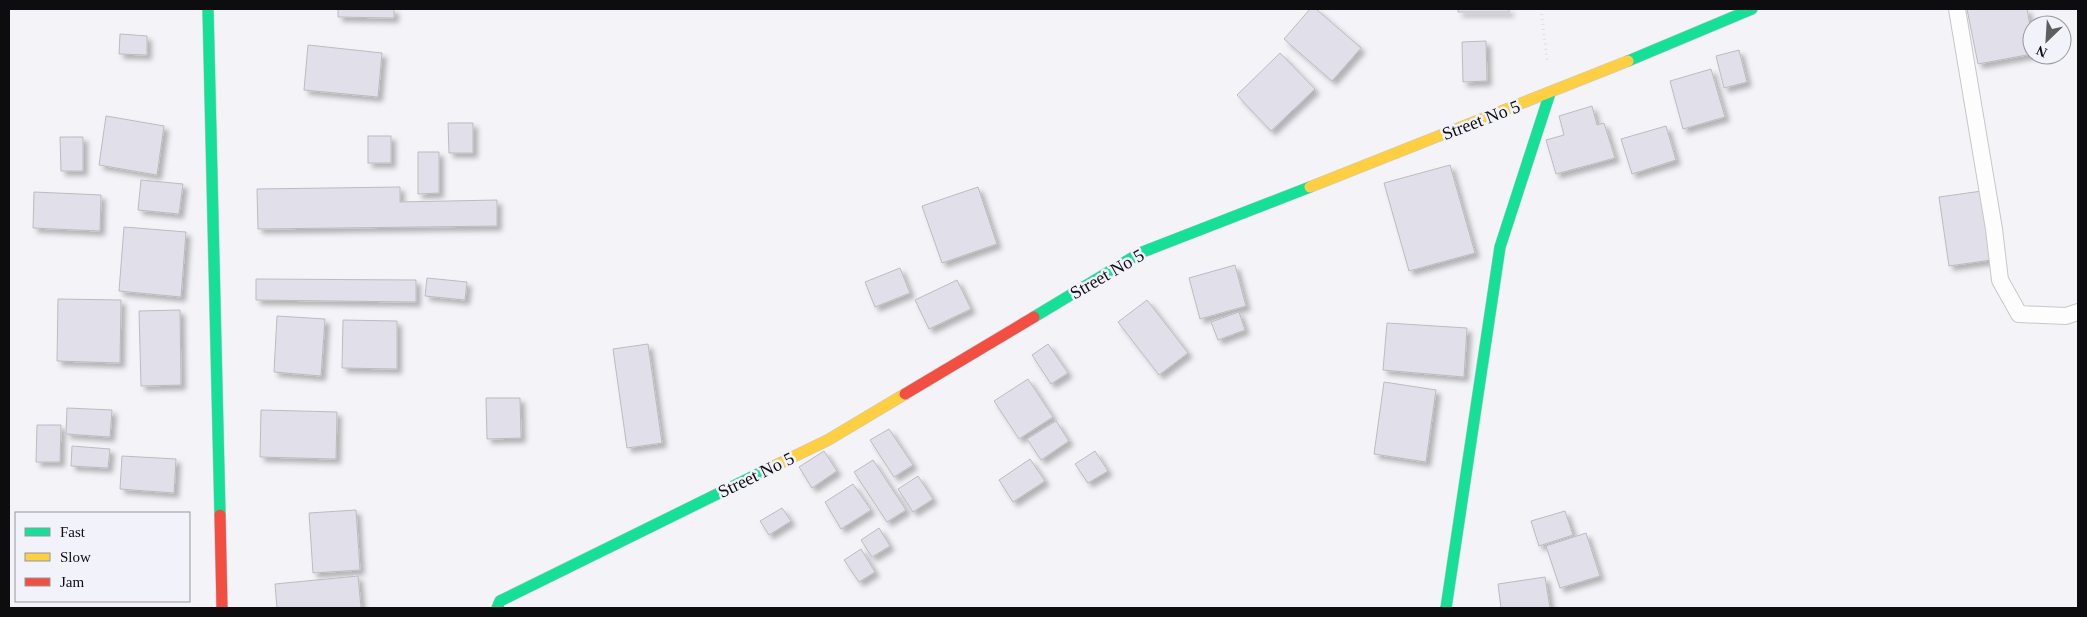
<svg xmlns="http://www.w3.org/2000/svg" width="2087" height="617" font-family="Georgia,serif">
<defs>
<filter id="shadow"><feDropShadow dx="4.5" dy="4.5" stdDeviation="2.5" flood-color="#0004"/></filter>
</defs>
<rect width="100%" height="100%" fill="#f4f4f8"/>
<g fill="#e0dfea" stroke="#bcbcbf" filter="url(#shadow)">
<path d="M338,9H394V18L338,17Z"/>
<path d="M1310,9H1316L1361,48L1332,81L1284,39Z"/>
<rect x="1458" y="9" width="51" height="3"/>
<path d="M1967,9H2027L2032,37V54L1978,64Z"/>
<path d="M120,34L147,36V55L119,54Z"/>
<path d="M1486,41L1487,81L1463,82L1462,42Z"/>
<path d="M308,45L382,53L378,97L304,90Z"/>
<path d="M1739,50L1747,82L1724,88L1716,56Z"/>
<path d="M1280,53L1315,89L1271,131L1237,95Z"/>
<path d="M1711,69L1725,117L1683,129L1670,81Z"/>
<path d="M1592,106L1597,125L1604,123L1615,158L1556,174L1546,140L1564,135L1559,116Z"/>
<path d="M106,116L164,126L157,175L99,165Z"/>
<path d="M448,123H473V153H449Z"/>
<path d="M1666,126L1676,160L1632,174L1621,139Z"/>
<rect x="368" y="136" width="23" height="27"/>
<path d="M60,137H83V171H61Z"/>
<path d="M418,152H439V193L418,194Z"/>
<path d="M1450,165L1475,253L1409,271L1384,183Z"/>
<path d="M141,180L183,184L179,214L138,210Z"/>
<path d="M400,187V202L497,200V226L258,229L257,189Z"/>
<path d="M978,187L997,244L942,263L922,206Z"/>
<path d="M1982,191L1991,260L1949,266L1939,197Z"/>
<path d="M34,192L101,195L100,231L33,228Z"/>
<path d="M124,227L186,232L181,297L119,291Z"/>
<path d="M1235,265L1246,306L1200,319L1189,278Z"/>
<path d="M900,268L910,293L875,307L865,282Z"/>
<path d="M427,278L467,282L465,300L425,296Z"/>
<path d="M256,279L416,280V302L256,300Z"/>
<path d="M957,280L971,309L929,329L915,300Z"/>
<path d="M58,299L121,300L120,363L57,361Z"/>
<path d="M1147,300L1188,353L1159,375L1118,322Z"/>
<path d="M180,310L181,385L141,386L139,311Z"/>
<path d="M1239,312L1245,330L1218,340L1211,322Z"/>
<path d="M277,316L325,319L321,376L274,372Z"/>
<path d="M343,320L397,321V369L342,368Z"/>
<path d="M1387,323L1467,328L1464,377L1383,370Z"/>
<path d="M648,344L662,443L627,448L613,349Z"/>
<path d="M1048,344L1068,373L1051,384L1032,355Z"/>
<path d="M1028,379L1053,417L1019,439L994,401Z"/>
<path d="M1384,382L1436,390L1426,462L1374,454Z"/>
<path d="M486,398H520L521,438L487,439Z"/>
<path d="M67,408L112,410L110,437L66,434Z"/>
<path d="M261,410L337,412L336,459L260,457Z"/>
<path d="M1056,421L1069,441L1041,460L1027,439Z"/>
<path d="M37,425H61L60,462H36Z"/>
<path d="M889,429L913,465L894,477L870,440Z"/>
<path d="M72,446L110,449L108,468L71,466Z"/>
<path d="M824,451L837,471L812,488L799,467Z"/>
<path d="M1095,451L1108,471L1088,483L1075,464Z"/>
<path d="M122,456L176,459L174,493L120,489Z"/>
<path d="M1030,459L1045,481L1013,502L999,480Z"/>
<path d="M873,460L906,510L887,522L854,472Z"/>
<path d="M918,476L933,499L913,512L898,489Z"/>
<path d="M853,484L871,510L841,529L825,502Z"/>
<path d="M782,508L791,521L769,535L760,521Z"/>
<path d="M356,510L360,570L313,573L309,513Z"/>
<path d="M1565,511L1573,535L1539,546L1531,521Z"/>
<path d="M879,528L890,546L872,557L861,540Z"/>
<path d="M1586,533L1600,576L1560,588L1546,546Z"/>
<path d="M861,549L875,572L859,582L844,560Z"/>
<path d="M358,576L361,608H277L275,584Z"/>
<path d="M1545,577L1550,608H1501L1498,584Z"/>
</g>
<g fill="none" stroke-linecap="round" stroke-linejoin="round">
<defs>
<path id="lane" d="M1957,9L1994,229L2000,280L2019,314L2066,316L2078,312"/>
<g id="fast">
<path d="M208,9L220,515"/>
<path d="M1628,61L1752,9"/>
<path d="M1034,317L1140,253L1310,187"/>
<path d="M497,608L500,601L766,470"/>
<path d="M1446,608L1500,247L1550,93"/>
</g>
<g id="slow">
<path d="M1310,187L1628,61"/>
<path d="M766,470L828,440L905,394"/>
</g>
<g id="jam">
<path d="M905,394L1034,317"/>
<path d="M220,515L222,608"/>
</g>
</defs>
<use href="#lane" stroke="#c7c7cb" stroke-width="18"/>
<use href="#fast" stroke="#c7c7cb" stroke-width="12"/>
<use href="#slow" stroke="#c7c7cb" stroke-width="12"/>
<use href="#jam" stroke="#c7c7cb" stroke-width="12"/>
<path stroke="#e0e0e2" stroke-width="3" stroke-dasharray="1 4" stroke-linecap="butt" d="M1541,9L1547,60"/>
<use href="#lane" stroke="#fdfdfe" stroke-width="16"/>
<use href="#fast" stroke="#16e098" stroke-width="11"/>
<use href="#slow" stroke="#ffcf43" stroke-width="11"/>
<use href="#jam" stroke="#f24e42" stroke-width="11"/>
</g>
<g text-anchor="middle" stroke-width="5" stroke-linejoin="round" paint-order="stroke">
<g font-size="18" fill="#0d0d10" stroke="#f2f2fa">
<text transform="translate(1481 120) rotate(-21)" y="6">Street No 5</text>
<text transform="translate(1107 274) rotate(-30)" y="6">Street No 5</text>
<text transform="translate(756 475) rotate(-26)" y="6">Street No 5</text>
</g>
</g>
<rect width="2087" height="617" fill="none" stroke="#0d0d10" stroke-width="20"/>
<rect x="15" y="512" width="175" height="90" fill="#f2f2fa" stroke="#96969c"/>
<rect x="25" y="528" width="25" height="8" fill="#16e098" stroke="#96969c"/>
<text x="60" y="537" font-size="15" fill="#0d0d10">Fast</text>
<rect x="25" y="553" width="25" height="8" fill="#ffcf43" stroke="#96969c"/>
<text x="60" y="562" font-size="15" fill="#0d0d10">Slow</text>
<rect x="25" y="578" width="25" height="8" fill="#f24e42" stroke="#96969c"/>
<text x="60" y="587" font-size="15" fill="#0d0d10">Jam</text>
<g transform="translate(2047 40) rotate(205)"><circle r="24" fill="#f2f2fa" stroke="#96969c"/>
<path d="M0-4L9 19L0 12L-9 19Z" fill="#5e5e61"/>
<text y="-8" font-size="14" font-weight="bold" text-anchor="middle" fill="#0d0d10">N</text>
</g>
</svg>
